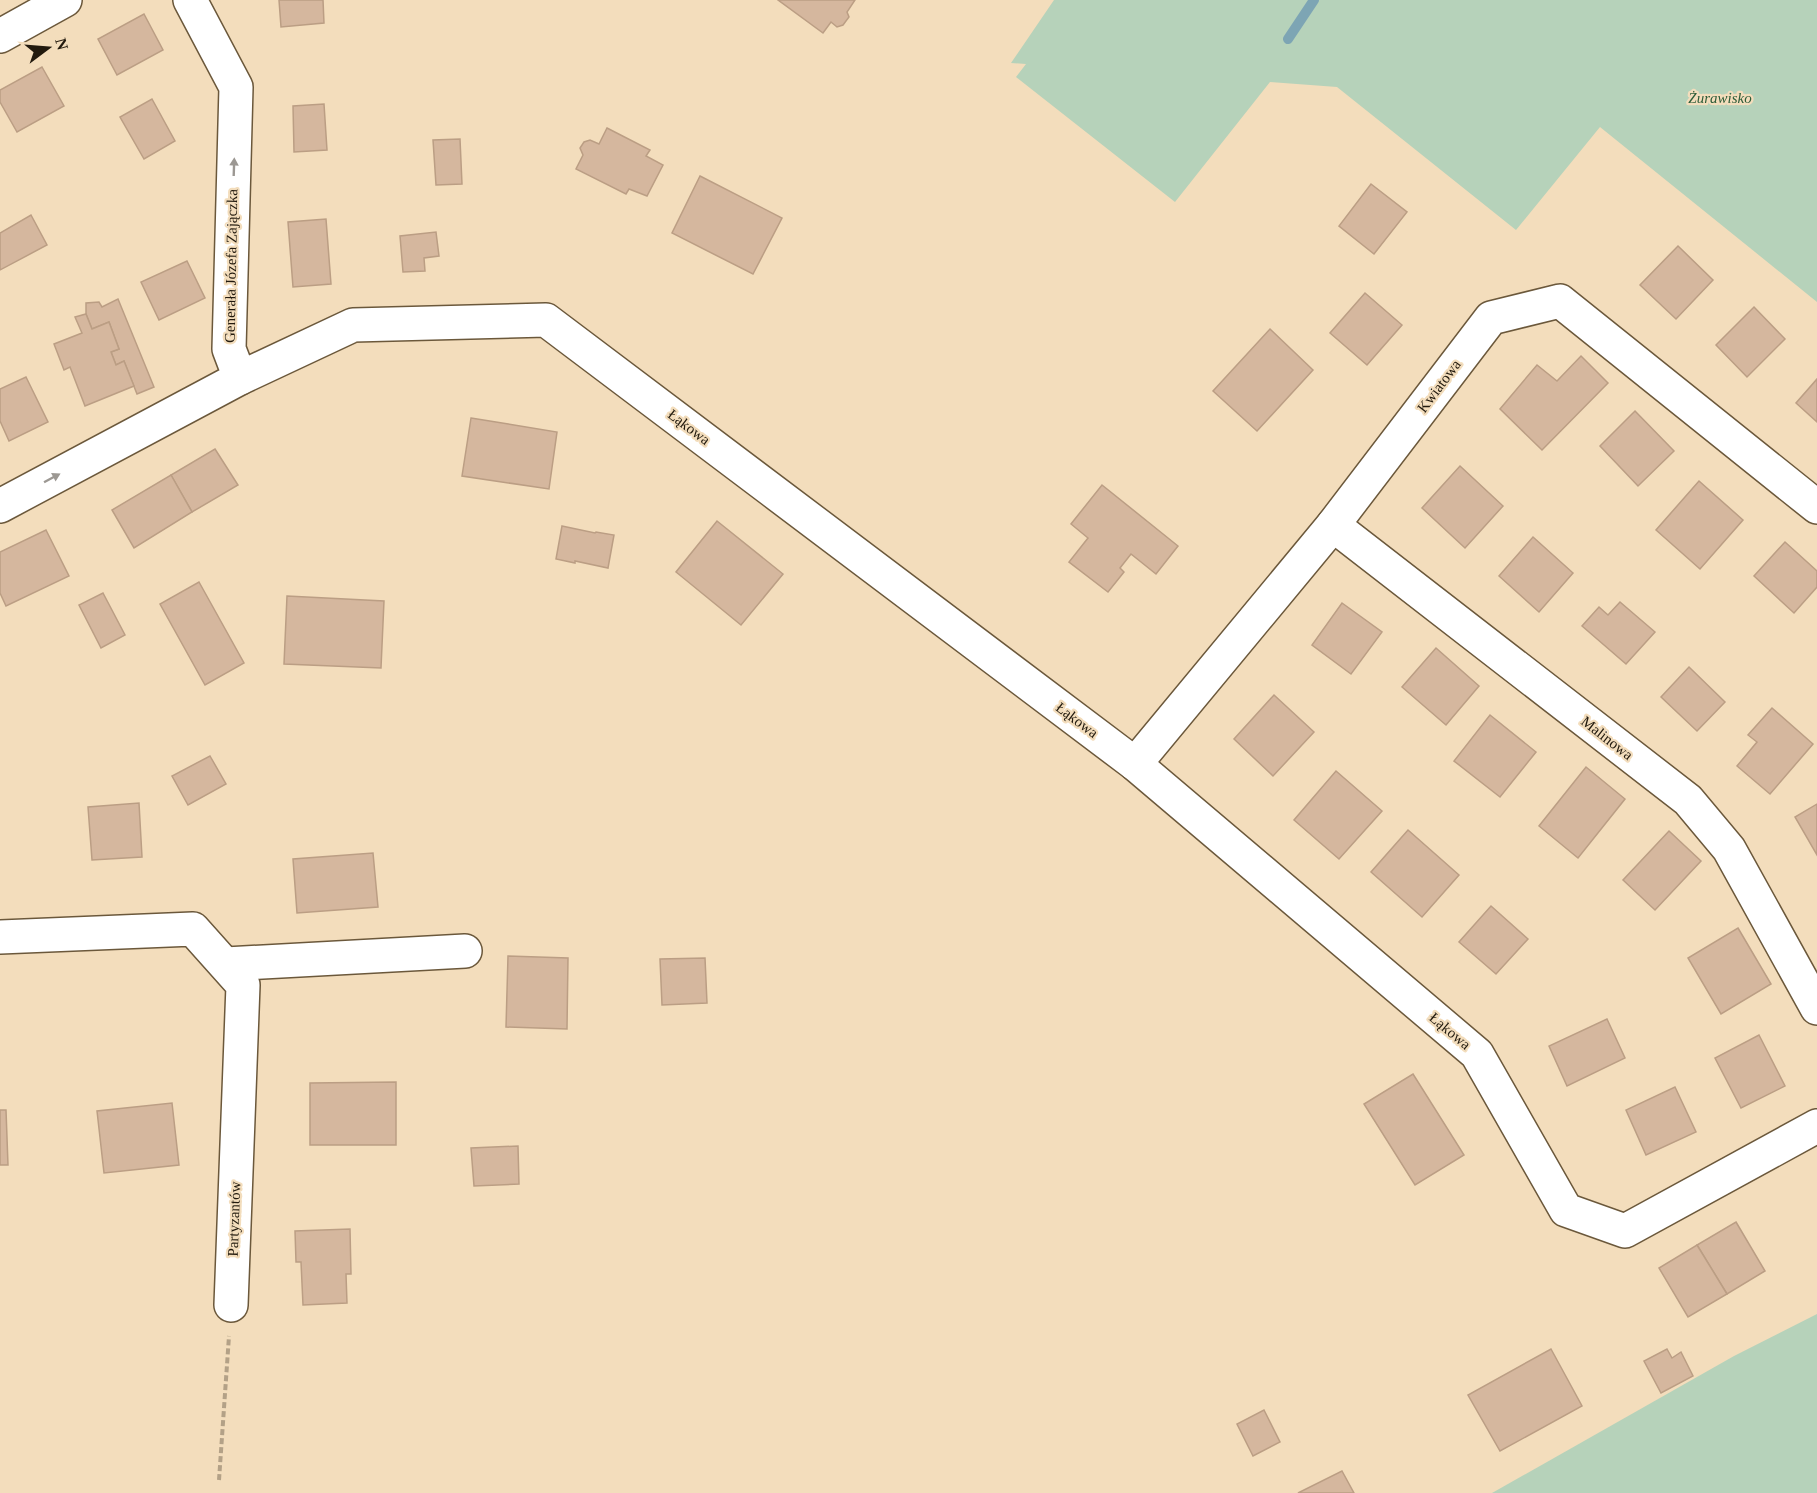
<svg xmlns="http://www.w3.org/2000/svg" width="1817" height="1493" font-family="Georgia,serif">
<rect width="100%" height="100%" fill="#f3ddbc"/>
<g fill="#b6d2ba">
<path d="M1054,0H1817V302L1600,127L1516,230L1337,87L1270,82L1175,202L1016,77L1026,64L1011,63Z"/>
<path d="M1817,1314V1493H1492L1734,1356Z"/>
</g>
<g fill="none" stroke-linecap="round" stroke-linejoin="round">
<path stroke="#7da5b4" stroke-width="10" d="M1288,39L1314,0"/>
</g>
<g fill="#d5b79e" stroke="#bb9e84" stroke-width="1.5">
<path d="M279,0H323L324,23L281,27Z"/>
<path d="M778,0H855L847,12L849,17L843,25L837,27L831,22L823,33Z"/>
<path d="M144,14L163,50L117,75L98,39Z"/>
<path d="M42,67L64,106L17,132L0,102V90Z"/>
<path d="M152,99L175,141L144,159L120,117Z"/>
<path d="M324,104L327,150L294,152L293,106Z"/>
<path d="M607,128L650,150L646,156L663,165L647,196L629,189L626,194L576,169L583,155L580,148L584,142L590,140L599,144Z"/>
<path d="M460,139L462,184L436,185L433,140Z"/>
<path d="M700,176L782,218L753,274L672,233Z"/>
<path d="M1371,184L1407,212L1374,254L1339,226Z"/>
<path d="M31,215L47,245L0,270V233Z"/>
<path d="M326,219L331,284L293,287L288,222Z"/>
<path d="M436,232L439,256L424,258L425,271L403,272L400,236Z"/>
<path d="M1678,246L1713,280L1676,319L1640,285Z"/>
<path d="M187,261L205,298L159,320L141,282Z"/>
<path d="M1365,293L1402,325L1367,365L1330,333Z"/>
<path d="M118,299L154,387L137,394L124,361L116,365L111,352L119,349L109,322L92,329L86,314V303L99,302L102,307Z"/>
<path d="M1754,307L1785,339L1747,377L1716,345Z"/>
<path d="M86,314L92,329L109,322L119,349L111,352L116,365L124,361L134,386L85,406L70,367L64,370L54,344L82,333L75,317Z"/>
<path d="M1270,329L1313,370L1257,431L1213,391Z"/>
<path d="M1581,356L1608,383L1542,450L1500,409L1537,365L1557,381Z"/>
<path d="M26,377L48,422L9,441L0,421V389Z"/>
<path d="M1817,379V422L1796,403Z"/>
<path d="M1635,411L1674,451L1638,486L1600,446Z"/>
<path d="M471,418L557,432L549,489L462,476Z"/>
<path d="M215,449L238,485L192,512L171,475Z"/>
<path d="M1460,466L1503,506L1465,548L1422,508Z"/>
<path d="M171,475L192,512L134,548L112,510Z"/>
<path d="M1699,481L1743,520L1700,569L1656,530Z"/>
<path d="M1102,485L1178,546L1156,574L1131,554L1120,568L1124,572L1108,592L1069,562L1088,538L1071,524Z"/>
<path d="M717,521L783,574L741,625L676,572Z"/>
<path d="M562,526L595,533L596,532L614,535L608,568L575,561V563L556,559Z"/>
<path d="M46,530L69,576L6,606L0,593V552Z"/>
<path d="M1533,537L1573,573L1539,612L1499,576Z"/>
<path d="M1785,542L1817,571V587L1794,613L1754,576Z"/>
<path d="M199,582L244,663L205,685L160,604Z"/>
<path d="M103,593L125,635L101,648L79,605Z"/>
<path d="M287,596L384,601L381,668L284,664Z"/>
<path d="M1620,602L1655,632L1626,664L1582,626L1599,607L1608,615Z"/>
<path d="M1342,603L1382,632L1351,674L1312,645Z"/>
<path d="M1436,648L1479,686L1446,725L1402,687Z"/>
<path d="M1689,667L1725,702L1697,731L1661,697Z"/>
<path d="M1274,695L1314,732L1273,776L1234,739Z"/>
<path d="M1772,708L1813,744L1770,794L1737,766L1757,742L1748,735Z"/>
<path d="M1490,715L1536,752L1500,797L1454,761Z"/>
<path d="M210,756L226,784L188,805L172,776Z"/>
<path d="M1586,767L1625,799L1578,858L1539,826Z"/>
<path d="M1336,771L1382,811L1339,859L1294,820Z"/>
<path d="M139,803L142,857L92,860L88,807Z"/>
<path d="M1817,804V855L1795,817Z"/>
<path d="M1408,830L1459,875L1422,917L1371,872Z"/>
<path d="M1669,831L1701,861L1655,910L1623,880Z"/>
<path d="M373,853L378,907L297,913L293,859Z"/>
<path d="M1491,906L1528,939L1496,974L1459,942Z"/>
<path d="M1738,928L1771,984L1721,1014L1688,958Z"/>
<path d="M508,956L568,958L567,1029L506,1027Z"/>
<path d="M705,958L707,1003L662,1005L660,959Z"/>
<path d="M1607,1019L1625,1058L1567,1086L1549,1046Z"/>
<path d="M1759,1035L1785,1086L1741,1108L1715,1058Z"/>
<path d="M1413,1074L1464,1155L1415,1185L1364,1104Z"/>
<path d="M396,1082V1145H310V1083Z"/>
<path d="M1675,1087L1696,1132L1646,1155L1626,1110Z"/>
<path d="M172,1103L179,1165L104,1173L97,1111Z"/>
<path d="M0,1110H6L8,1165H0Z"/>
<path d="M518,1146L519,1184L474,1186L471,1148Z"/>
<path d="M1736,1222L1765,1271L1727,1294L1697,1245Z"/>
<path d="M350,1229L351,1274H346L347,1303L303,1305L301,1262H296L295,1231Z"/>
<path d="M1697,1245L1727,1294L1688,1317L1659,1268Z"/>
<path d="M1551,1349L1582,1406L1500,1451L1468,1395Z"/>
<path d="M1667,1349L1672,1358L1681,1352L1693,1376L1661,1393L1644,1361Z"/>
<path d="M1264,1410L1280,1442L1253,1456L1237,1424Z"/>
<path d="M1342,1471L1354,1493H1298Z"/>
</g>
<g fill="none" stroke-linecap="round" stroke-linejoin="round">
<defs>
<g id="minor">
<path d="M0,36L65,0"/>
<path d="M240,378L353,325L546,320L1135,764L1477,1054L1566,1210L1625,1231L1817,1126"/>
<path d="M0,506L240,378L229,349L236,87L190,0"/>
<path d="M1333,525L1688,800L1729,849L1817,1008"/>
<path d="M1135,764L1333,525L1491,318L1560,301L1817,507"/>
<path d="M0,937L193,929L243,985L231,1305"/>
<path d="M226,964L465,951"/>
</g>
</defs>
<use href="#minor" stroke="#6b583b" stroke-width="36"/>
<path stroke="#b3a187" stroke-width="4" stroke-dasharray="6 3" stroke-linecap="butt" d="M219,1480L229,1336"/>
<use href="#minor" stroke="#fff" stroke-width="33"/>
</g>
<defs><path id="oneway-solid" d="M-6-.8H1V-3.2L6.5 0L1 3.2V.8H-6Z" transform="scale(1.5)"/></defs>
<g fill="#9c9893">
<use href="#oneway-solid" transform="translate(234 167) rotate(-88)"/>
<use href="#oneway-solid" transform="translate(52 478) rotate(-28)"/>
</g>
<g text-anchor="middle" stroke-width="4.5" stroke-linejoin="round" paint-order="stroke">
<g font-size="15" font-style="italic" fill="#2d5c38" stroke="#f3ddbc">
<text x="1720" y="103">Żurawisko</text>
</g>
<g font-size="15" fill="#221a0e" stroke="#f3ddbc">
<text transform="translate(231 266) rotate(-89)" y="5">Generała Józefa Zajączka</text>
<text transform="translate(1439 386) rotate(-53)" y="5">Kwiatowa</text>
<text transform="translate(689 427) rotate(37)" y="5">Łąkowa</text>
<text transform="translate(1077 720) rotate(37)" y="5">Łąkowa</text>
<text transform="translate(1607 738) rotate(38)" y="5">Malinowa</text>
<text transform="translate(1450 1031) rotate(40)" y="5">Łąkowa</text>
<text transform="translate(234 1219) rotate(-88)" y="5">Partyzantów</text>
</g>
</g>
<g transform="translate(48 48) rotate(74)" stroke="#f3ddbc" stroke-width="4.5" paint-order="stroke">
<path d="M0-4.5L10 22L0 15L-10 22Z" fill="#221a0e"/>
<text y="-9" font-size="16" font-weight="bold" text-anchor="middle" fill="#221a0e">N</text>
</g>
</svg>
